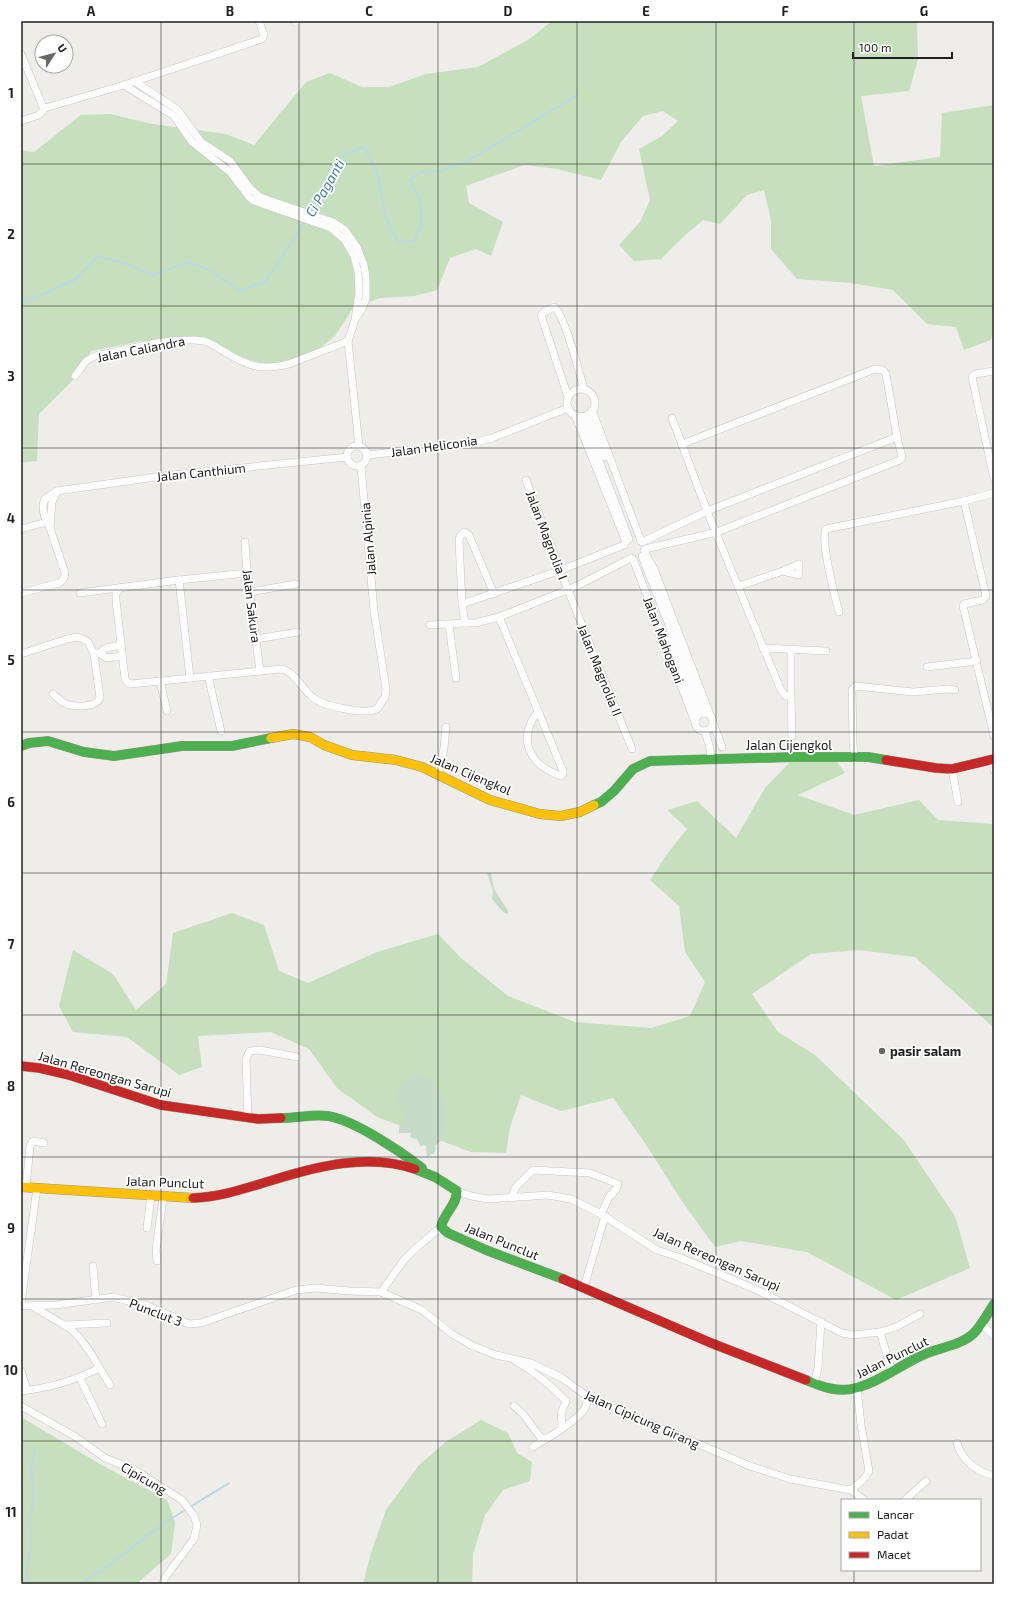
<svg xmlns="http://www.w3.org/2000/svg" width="1015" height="1605" font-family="'Exo 2',sans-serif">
<rect width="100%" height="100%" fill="#eeede9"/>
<g fill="#c6dfbc">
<path d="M552,21H917L918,60L909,91L861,96L874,166L940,157L942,113L994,105V325L991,340L964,350L956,327L927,324L893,290L851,283L797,279L771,249V220L764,190L747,195L720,224L703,220L683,237L661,259L634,261L619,245L640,222L650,200L639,149L662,136L678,121L663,111L643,116L621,142L601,180L557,169L525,165L466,186L469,203L503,222L491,256L476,249L450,258L437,290L414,296L380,298L353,308L335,336L316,351L272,365L237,357L203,338L142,341L91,351L74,379L39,414L37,461L21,463V150L34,152L81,115L110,114L152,124L226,134L254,145L306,82L330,73L362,87H389L426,74L478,67L528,40Z"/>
<path d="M790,762H837L845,773L798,795L854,815L919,800L938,820L994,824V1028L915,957L859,950L811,954L752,994L778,1032L815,1055L903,1139L955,1216L970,1268L896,1300L807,1252L741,1241L715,1247L681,1200L647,1146L613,1098L561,1111L521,1095L510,1127L506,1153L471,1152L377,1117L337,1088L309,1049L271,1032L198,1036L202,1067L179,1075L127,1037L73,1032L59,1006L73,950L113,974L136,1010L166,984L173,933L232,913L264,925L279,971L308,983L377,952L438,934L461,958L508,996L575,1022L651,1028L690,1016L705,982L685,952L679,906L650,880L667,854L687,829L667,810L697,801L736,838L765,788Z"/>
<path d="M21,1417L98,1463L167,1500L175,1522L171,1554L136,1584H21Z"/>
<path d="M481,1420L508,1433L517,1453L532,1462L530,1481L503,1490L485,1515L473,1554L472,1584H363L371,1553L386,1510L419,1465L447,1441Z"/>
</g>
<g fill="#c6dbc8">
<path d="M487,873H491L494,889L508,911V914L504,913L492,899L493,891Z"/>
<path d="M414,1075C421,1075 426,1078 433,1077C435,1086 444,1098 445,1106C446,1114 442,1122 445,1129L441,1133L443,1137L442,1140L435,1146L436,1148L434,1154H431L427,1158L426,1146L423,1145L421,1147L417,1139L410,1137L411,1133H399V1128L405,1119L402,1109L395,1102L397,1093L405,1081L410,1080Z"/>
</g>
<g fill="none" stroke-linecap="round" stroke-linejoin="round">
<g stroke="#bad9e4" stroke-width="2">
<path d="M311,213L316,205L328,177L343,155L364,147L377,172L386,219L398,242L414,241L422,225L420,200L410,180L420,172L441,171L471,159L578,95"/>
<path d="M21,301L29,300L75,280L98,256L123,263L153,275L189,262L210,270L240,291L266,281L306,220"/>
<path d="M28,1584L27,1567L31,1546L30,1516L34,1498L31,1470L35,1448"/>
<path d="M81,1584L108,1566L161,1525L229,1483"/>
</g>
<defs>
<g id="street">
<path d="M295,22L297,21"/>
<path d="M21,54L43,107L45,108L124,85L262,39L264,35L259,21"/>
<path d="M134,81L178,110L201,142L230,161L250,188L260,197L333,222L345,230L357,247L364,265L366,278V299L362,309L356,318"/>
<path d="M124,85L174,116L192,142L230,172L249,197L254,201L331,228L344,239L354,256L358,272L359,292L355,320L348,341L359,446"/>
<path d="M21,121L39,115L45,108"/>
<path d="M994,371L975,374L972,377L994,479"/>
<path d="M75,376L86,361L95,356C127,350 172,336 204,341C210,342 217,348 223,351C248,366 260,371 289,364L348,341"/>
<circle cx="581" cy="403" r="14"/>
<path d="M568,397L541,315L544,312L554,307C564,313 580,375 584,389"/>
<path d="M592,410L641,541"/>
<path d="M588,414L604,457"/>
<path d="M575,415L626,542"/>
<path d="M582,416L629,539"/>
<path d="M672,418L707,511L780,688L785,696H791L792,736"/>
<circle cx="357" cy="456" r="10"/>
<path d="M367,455L469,444L492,438L568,408"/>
<path d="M526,480L568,590L632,749"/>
<path d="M994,493L964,501L986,596L983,600L964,604L963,606L994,736"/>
<path d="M50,528L52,502L57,491"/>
<path d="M21,529L50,521"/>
<path d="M245,542L247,573L260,671"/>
<path d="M642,542L707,511L897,437"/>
<path d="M645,549L717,532L900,460L902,457L897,437L886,374L883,370L875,369L682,444"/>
<path d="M644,551L654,569L711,717"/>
<path d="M642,556L703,713"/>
<path d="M633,559L695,722"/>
<path d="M179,580L190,678"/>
<path d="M739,586L783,571L799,564V575L783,571"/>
<path d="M120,588L116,594V600L125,679L127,682L131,684L281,669C294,671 301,687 311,696C321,706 364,715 377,709L385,697L386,689L374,611L361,466"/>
<path d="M250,592L296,584"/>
<path d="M21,593L59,583C63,580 65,578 65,573L50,528C45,519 40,508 45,499L57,491L163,476L347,457"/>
<path d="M80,593L179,580L247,573"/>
<path d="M494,594L469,535L464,532L460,536L459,540L462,604L465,623H475L499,617L577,586L631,558"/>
<path d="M462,604L561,570L624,545"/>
<path d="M839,612C835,598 820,539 826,529L964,501"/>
<path d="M499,617L563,771V773L561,776C530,765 516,740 538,711"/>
<path d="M430,625L465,623"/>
<path d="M449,625L456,678"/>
<path d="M667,635L698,715"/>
<path d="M256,639L298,632"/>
<path d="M763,648L826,651"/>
<path d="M99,653L107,658L122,656"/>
<path d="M21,654L67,639L77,637L83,639L88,642L94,654L100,698C96,708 75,707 66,704C61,702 57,697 53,694"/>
<path d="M94,654L99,653L106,648L121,645"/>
<path d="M927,667L977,661"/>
<path d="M208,676L221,731"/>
<path d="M160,681L167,711"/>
<path d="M791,696V650"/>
<circle cx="704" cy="722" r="9"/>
<path d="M713,723L722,747"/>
<path d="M705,731L710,748L711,759"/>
<path d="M855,758L853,744L852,690L856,686L913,692L948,689L955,690"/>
<path d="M993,760L994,770"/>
<path d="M952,769L958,802"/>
<path d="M438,774L444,748L446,727"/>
<path d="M248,1118L246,1059L250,1051L260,1050L297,1057"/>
<path d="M26,1187L30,1146L33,1141L44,1143"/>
<path d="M457,1191L471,1196L488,1199L548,1195L571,1199L601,1214L657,1250L681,1258L757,1290L842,1333L854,1335L880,1332L892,1372"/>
<path d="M511,1198L516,1187L533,1170L590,1173L618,1184L616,1190L614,1191L612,1195H610L601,1214"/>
<path d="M147,1228L151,1196"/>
<path d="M157,1261L156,1250L163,1198"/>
<path d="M93,1266L96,1300"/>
<path d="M584,1287L605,1216"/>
<path d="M381,1292L404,1260L415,1249L441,1227"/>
<path d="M21,1303L37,1188"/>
<path d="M21,1306L56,1305L113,1297L148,1306L189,1324L201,1323L296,1290L315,1288L350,1291L381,1292L422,1310L452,1334L471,1345L496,1355L531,1363L562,1378L592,1400L640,1419L750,1466L790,1479L851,1490L864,1500"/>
<path d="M34,1307L64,1325L107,1323"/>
<path d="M982,1324L994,1336"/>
<path d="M64,1325C82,1333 99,1368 110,1385"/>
<path d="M880,1332L896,1327L920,1314"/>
<path d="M517,1362C537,1373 551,1386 566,1401L561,1413L562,1424L561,1428"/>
<path d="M21,1371L27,1390"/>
<path d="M80,1378L102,1424"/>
<path d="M814,1384L818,1368L821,1322"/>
<path d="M21,1391C49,1388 74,1381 99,1368"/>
<path d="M21,1406L76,1437L105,1458L133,1469L182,1500L194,1516L197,1525L194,1539L175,1564L164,1579L163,1584"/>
<path d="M514,1406L523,1414L541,1438H547"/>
<path d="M957,1443C962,1461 976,1471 994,1476"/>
<path d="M533,1447C546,1439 581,1419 586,1406C587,1403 587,1400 587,1397"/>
<path d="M851,1490L865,1478L869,1471L861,1425L857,1388"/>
<path d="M905,1500L926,1481"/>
</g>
<g id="fast">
<path d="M21,746L29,743L48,741L84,752L114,756L182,746H232L271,738"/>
<path d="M594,805L601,802L614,791L633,769L650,761L794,757H868L886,760"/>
<path d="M281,1118C297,1118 312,1114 328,1116C354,1120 400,1151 422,1168"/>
<path d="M415,1169L435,1177L457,1191C457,1205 444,1213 441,1227L448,1233L486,1250L563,1279"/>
<path d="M806,1380C822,1387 839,1393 856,1388C880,1382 903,1363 925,1354C941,1347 963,1345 975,1332C982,1324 988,1313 994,1304"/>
</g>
<g id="slow">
<path d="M271,738L293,734L310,737L324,745L352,755L396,760L422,767L490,800L540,814L561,816L580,812L594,805"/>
<path d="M21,1187L193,1198"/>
</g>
<g id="jam">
<path d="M886,760L936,768L952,769L994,759"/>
<path d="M21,1066L39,1068L69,1075L161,1105L258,1119L281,1118"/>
<path d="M193,1198C221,1197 246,1188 273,1180C318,1166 369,1153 415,1169"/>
<path d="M563,1279L711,1343L806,1380"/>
</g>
</defs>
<use href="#street" stroke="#c7c6c5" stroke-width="8"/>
<use href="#fast" stroke="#96997f" stroke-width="10"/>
<use href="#slow" stroke="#96997f" stroke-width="10"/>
<use href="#jam" stroke="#96997f" stroke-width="10"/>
<use href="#street" stroke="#fcfcfc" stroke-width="7"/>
<use href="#fast" stroke="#4caf50" stroke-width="9"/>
<use href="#slow" stroke="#ffc107" stroke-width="9"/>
<use href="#jam" stroke="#c62828" stroke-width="9"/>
</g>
<path fill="none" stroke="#202020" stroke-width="1" stroke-opacity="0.55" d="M161,21V1584M299,21V1584M438,21V1584M577,21V1584M716,21V1584M854,21V1500M21,164H994M21,306H994M21,448H994M21,590H994M21,732H994M21,873H994M21,1015H994M21,1157H994M21,1299H994M21,1441H994M854,1570V1584"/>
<circle fill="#686866" stroke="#fff" stroke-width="1.5" cx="882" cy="1051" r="4"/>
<g text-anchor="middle" stroke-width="3.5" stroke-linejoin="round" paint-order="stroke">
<g font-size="13" fill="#202020" stroke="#fff">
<text transform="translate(141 349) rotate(-11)" y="5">Jalan Caliandra</text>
<text transform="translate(434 446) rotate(-8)" y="5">Jalan Heliconia</text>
<text transform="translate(201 472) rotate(-6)" y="5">Jalan Canthium</text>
<text transform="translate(547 535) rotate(69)" y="5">Jalan Magnolia I</text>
<text transform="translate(368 539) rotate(-95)" y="5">Jalan Alpinia</text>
<text transform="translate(252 606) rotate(83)" y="5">Jalan Sakura</text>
<text transform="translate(664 640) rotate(69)" y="5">Jalan Mahogani</text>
<text transform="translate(600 670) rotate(68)" y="5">Jalan Magnolia II</text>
<text x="789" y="750">Jalan Cijengkol</text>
<text transform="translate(471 774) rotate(23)" y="5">Jalan Cijengkol</text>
<text transform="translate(105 1074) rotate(16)" y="5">Jalan Rereongan Sarupi</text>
<text transform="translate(165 1182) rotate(2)" y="5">Jalan Punclut</text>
<text transform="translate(502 1241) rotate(22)" y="5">Jalan Punclut</text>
<text transform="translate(717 1259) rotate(24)" y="5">Jalan Rereongan Sarupi</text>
<text transform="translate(156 1312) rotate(21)" y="5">Punclut 3</text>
<text transform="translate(892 1357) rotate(-26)" y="5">Jalan Punclut</text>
<text transform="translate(642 1419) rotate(24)" y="5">Jalan Cipicung Girang</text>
<text transform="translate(144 1478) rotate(30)" y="5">Cipicung</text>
</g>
<g font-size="13" font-weight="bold" fill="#202020" stroke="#fff" text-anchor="start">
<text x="890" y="1056">pasir salam</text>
</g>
<g font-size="14" font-style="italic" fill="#4477b8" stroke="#fff">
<text transform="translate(325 188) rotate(-60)" y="5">Ci Paganti</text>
</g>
</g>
<rect width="1015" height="1605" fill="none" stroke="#ffffff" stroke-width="44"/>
<rect x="841" y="1499" width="140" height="72" fill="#ffffff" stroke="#a6a6a6"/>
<rect x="849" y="1512" width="20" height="6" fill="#4caf50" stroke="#a6a6a6"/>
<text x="877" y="1519" font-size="12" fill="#202020">Lancar</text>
<rect x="849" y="1532" width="20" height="6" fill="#ffc107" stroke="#a6a6a6"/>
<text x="877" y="1539" font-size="12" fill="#202020">Padat</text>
<rect x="849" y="1552" width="20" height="6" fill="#c62828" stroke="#a6a6a6"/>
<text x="877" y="1559" font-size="12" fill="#202020">Macet</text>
<g transform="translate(54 54) rotate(54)"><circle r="19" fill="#ffffff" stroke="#a6a6a6"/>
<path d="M0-3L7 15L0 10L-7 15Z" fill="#686866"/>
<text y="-6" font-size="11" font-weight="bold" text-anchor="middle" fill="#202020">U</text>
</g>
<path d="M853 52v6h99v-6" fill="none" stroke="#202020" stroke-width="2"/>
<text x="859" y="52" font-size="12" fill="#202020" stroke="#ffffff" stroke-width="3" paint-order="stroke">100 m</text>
<rect x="22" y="22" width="971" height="1561" fill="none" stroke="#202020" stroke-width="1.5"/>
<g font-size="13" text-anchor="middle" font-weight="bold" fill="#202020">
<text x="91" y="16">A</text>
<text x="230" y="16">B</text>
<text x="369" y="16">C</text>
<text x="508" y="16">D</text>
<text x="646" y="16">E</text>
<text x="785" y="16">F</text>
<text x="924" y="16">G</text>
<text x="11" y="98">1</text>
<text x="11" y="239">2</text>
<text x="11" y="381">3</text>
<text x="11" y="523">4</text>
<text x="11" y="665">5</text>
<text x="11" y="807">6</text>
<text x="11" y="949">7</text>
<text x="11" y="1091">8</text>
<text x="11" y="1233">9</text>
<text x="11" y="1375">10</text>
<text x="11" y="1517">11</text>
</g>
</svg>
